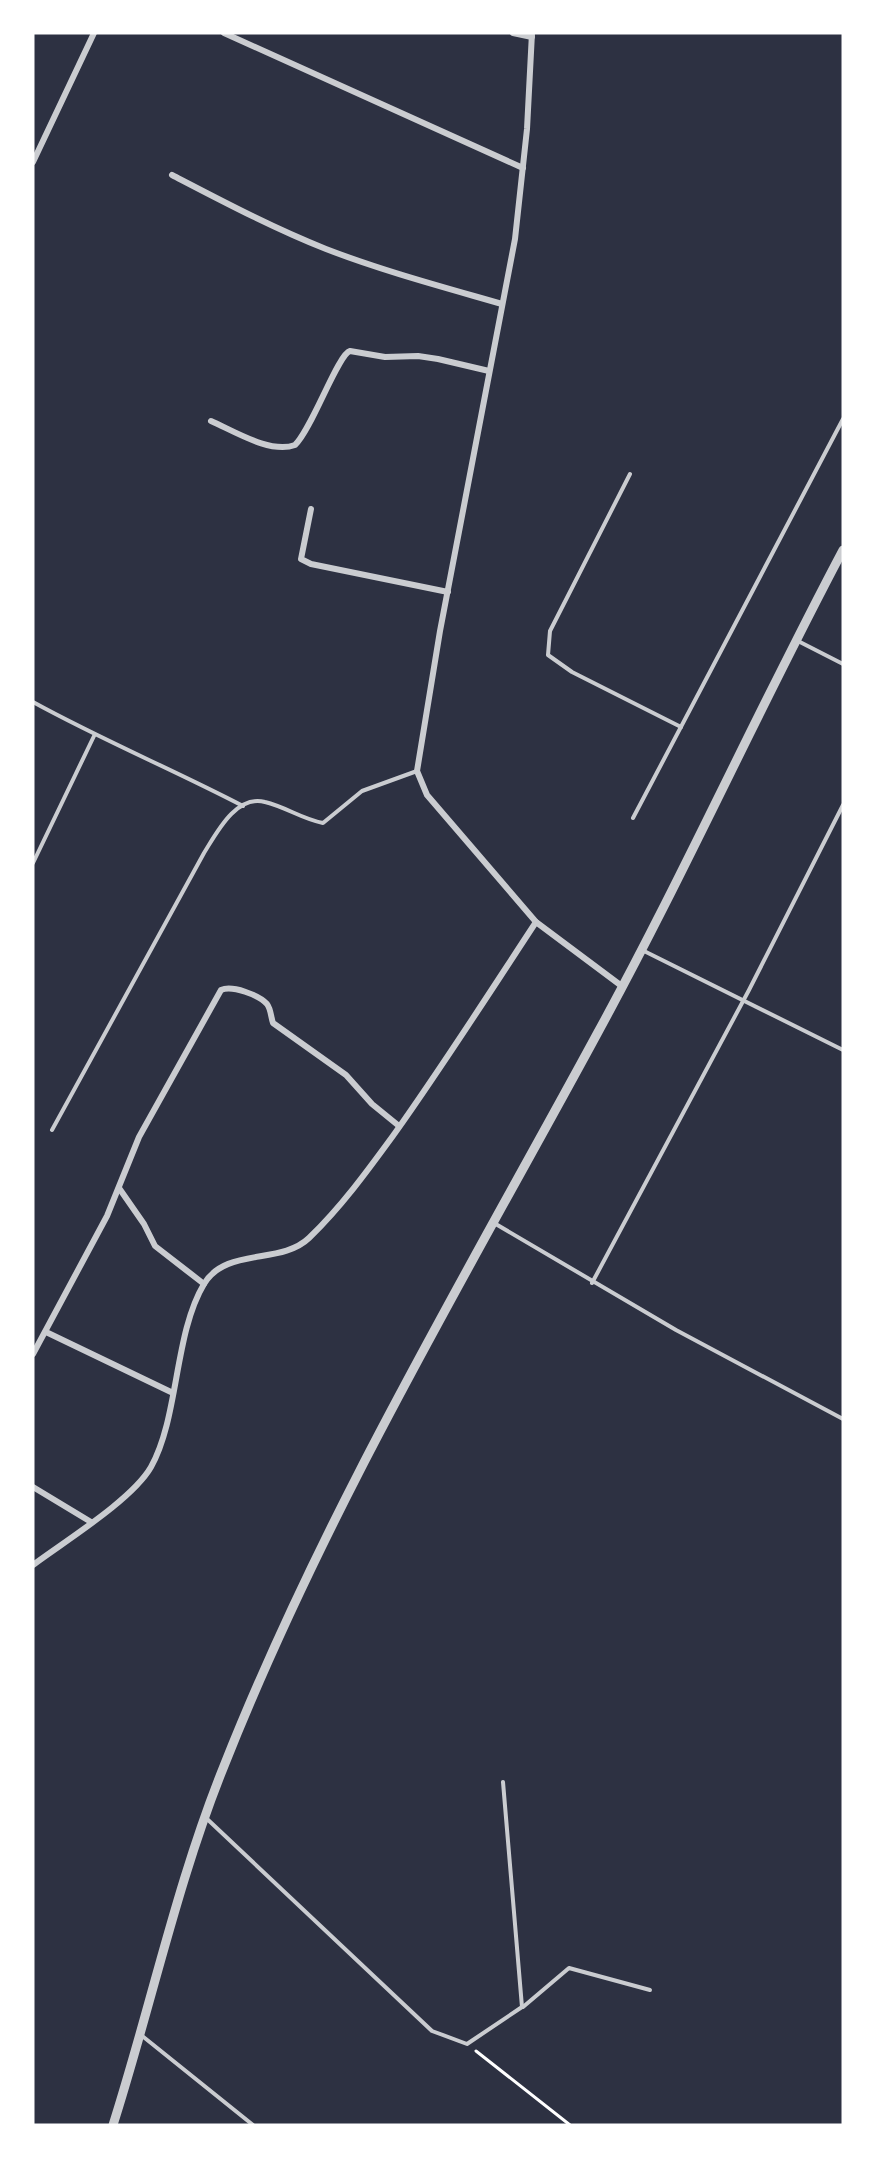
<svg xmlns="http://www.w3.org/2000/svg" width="876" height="2158" font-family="Barlow,sans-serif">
<rect width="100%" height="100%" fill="#2d3142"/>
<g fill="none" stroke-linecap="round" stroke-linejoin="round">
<path stroke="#fff" stroke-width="3" d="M476,2051L570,2125"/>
<g stroke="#caccd0" stroke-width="4">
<path d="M630,474L550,631L548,655L572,672L681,727"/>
<path d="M796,640L843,664"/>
<path d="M33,702C102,740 174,770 243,806"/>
<path d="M633,818L843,419"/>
<path d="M33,863L94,736"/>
<path d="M642,950L843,1050"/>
<path d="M52,1130L204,853C216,834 236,794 265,802C286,807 302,819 323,823L362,791L417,771"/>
<path d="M494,1223L676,1330L843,1419"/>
<path d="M592,1283L749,990L843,805"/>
<path d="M205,1817L432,2031L467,2044L522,2007L503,1782"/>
<path d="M523,2007L569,1968L650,1990"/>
<path d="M141,2035L253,2125"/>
</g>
<g stroke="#caccd0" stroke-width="6">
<path d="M224,33L523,168"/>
<path d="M513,33L532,37"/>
<path d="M532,33L527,129L515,239L440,631L417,771L427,795L536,922L623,987"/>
<path d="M33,162L94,33"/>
<path d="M172,175C222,201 273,228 326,249C383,271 443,287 502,304"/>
<path d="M211,421C234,431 270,454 295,445C312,429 338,354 350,351L385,357L418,356L438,359L489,371"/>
<path d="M311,509L301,559L311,564L448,592"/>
<path d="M119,1188L144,1224L155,1246L204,1284"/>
<path d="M46,1332L173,1393"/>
<path d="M33,1354L107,1216L139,1137L221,990C232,985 259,995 267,1004C271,1009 271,1018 273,1023L346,1075L372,1104L399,1126"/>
<path d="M33,1487L91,1522"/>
<path d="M33,1565C65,1541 132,1500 151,1467C179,1417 174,1334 204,1284C226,1247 281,1265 309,1238C342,1206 368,1170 395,1133C444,1064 490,992 536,922"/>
</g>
<path stroke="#caccd0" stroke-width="9" d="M113,2125C151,2006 177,1882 224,1766C325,1511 467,1274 597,1034C684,875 758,710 843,550"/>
</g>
<rect width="876" height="2158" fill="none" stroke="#ffffff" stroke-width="69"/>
</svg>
